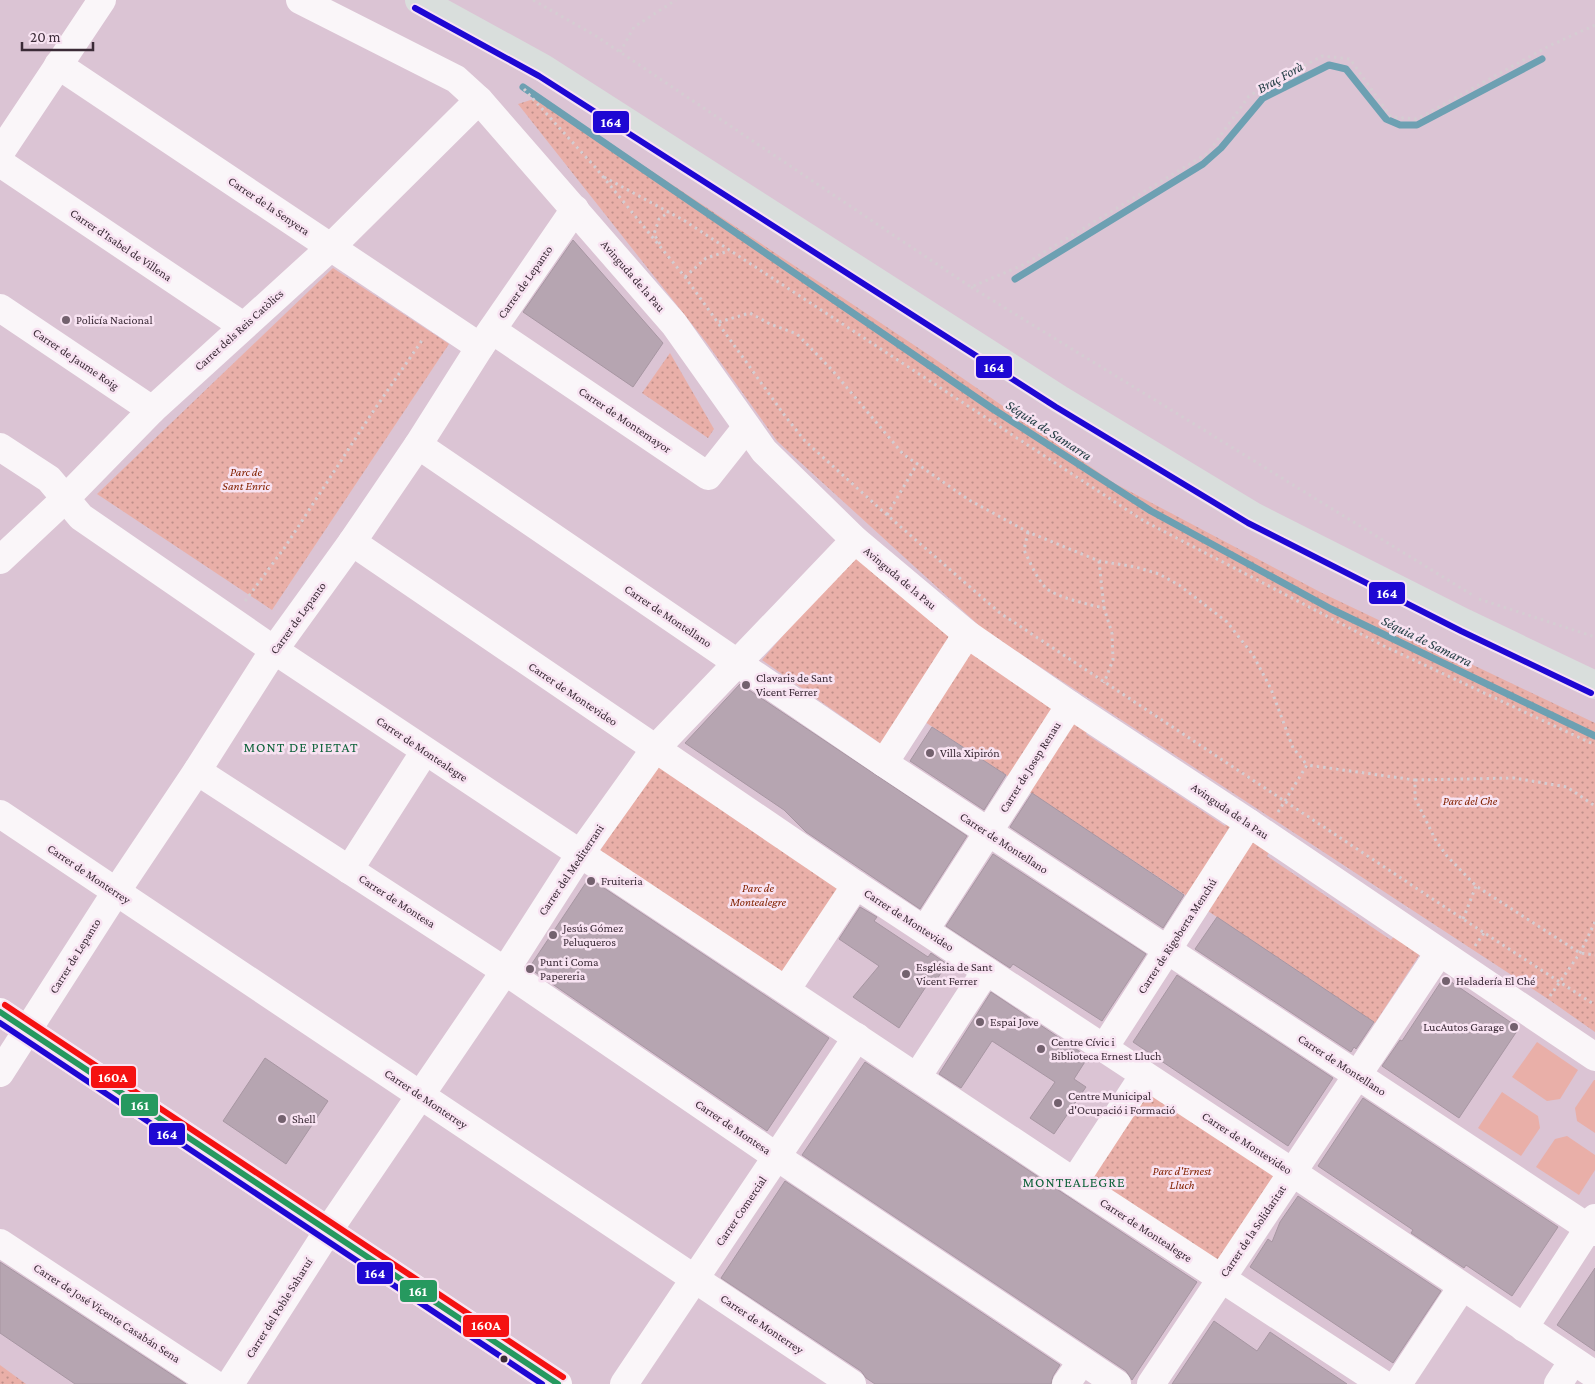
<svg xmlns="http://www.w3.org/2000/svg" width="1595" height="1384" font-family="'Crimson Pro',serif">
<defs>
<pattern id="park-dots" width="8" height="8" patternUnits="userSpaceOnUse" patternTransform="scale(1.25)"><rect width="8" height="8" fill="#e9afa8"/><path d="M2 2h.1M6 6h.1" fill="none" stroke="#be8f8a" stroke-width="1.8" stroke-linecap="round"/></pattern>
</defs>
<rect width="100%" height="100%" fill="#dbc4d4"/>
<g fill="url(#park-dots)">
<path d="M540,97L929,355L1114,483L1322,593L1595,723V1032L1548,999L984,630L777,441L706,342L518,104Z"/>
<path d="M333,268L449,344L272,610L97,494Z"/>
<path d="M670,353L714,429L708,438L642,393Z"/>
<path d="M856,550L966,635L881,744L762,660Z"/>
<path d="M973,650L1061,709L1009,777L925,722Z"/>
<path d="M1073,717L1090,728L1086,734L1225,826L1229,820L1240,827L1193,900L1025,789Z"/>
<path d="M658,763L846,889L786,979L599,852Z"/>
<path d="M1251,833L1272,848L1267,856L1391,940L1397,933L1420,954L1375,1023L1202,907Z"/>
<path d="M1148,1092L1274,1175L1216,1264L1090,1181Z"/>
<path d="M0,1365L26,1384H0Z"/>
</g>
<g fill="#e9afa8">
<path d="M1537,1042L1578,1070L1560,1099L1547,1101L1512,1077Z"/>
<path d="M1594,1080H1595V1133L1577,1121L1575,1108Z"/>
<path d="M1502,1092L1538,1116L1540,1128L1521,1156L1478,1128Z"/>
<path d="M1567,1136L1595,1155V1170L1579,1195L1536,1167L1555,1139Z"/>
</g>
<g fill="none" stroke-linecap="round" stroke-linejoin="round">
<g stroke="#6da0b2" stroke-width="7">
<path d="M523,87L993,409L1151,511L1331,609L1595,736"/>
<path d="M1015,279L1203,164L1221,148L1263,98L1329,65L1346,69L1386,119L1400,125H1417L1542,59"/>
</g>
</g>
<g fill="#b6a5b1" stroke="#a796a2">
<path d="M573,240L663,343L633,387L523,312Z"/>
<path d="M740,684L967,836L920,909L806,832L784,810L685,743Z"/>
<path d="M932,727L1006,775L984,810L910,761Z"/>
<path d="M1032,793L1184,895L1163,928L1010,827Z"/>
<path d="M993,854L1146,954L1102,1021L1013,964L1010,968L946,926Z"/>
<path d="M589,878L829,1038L767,1131L529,968Z"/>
<path d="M860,907L877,917L874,921L928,957L931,953L947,964L933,985L929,982L899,1028L853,997L879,966L839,939Z"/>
<path d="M1217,917L1374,1022L1356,1049L1354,1047L1351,1052L1195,949Z"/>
<path d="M1177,975L1333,1078L1288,1146L1133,1042Z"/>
<path d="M1444,977L1519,1028L1459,1118L1382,1066L1400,1040L1402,1041Z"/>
<path d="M991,992L1088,1057L1074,1079L1086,1087L1054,1134L1030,1118L1055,1082L992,1041L961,1088L939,1074Z"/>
<path d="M265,1058L328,1101L286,1164L223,1121Z"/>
<path d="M865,1062L1197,1282L1132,1380L1126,1371L802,1155Z"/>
<path d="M1363,1098L1558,1227L1512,1296L1466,1265L1464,1268L1411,1233L1413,1230L1318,1166Z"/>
<path d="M785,1181L1060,1365L1053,1376L1051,1384H875L866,1378L861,1371L721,1278Z"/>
<path d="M1298,1196L1441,1291L1393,1363L1250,1267L1268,1239L1272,1242L1280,1222Z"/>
<path d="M0,1262L186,1384H75L0,1333Z"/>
<path d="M1595,1268V1351L1557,1325Z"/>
<path d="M1214,1321L1257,1351L1270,1332L1347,1384H1172Z"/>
</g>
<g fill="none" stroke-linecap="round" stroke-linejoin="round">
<g stroke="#d5cdd2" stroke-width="3" stroke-dasharray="2.5 4" stroke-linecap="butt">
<path d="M533,0L596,36L971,287L1023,265L1208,153L1249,96L1322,56L1350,59L1391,117L1417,119L1549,46L1595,25"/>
<path d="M620,52L634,27L676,0"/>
<path d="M524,89L595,167L685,277L785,416L805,441L887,515L1000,613L1463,919L1595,1005"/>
<path d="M604,177L685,221L1144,521L1384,646L1595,745"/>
<path d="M660,244L654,234L659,219L669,212"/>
<path d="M685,277L706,258L729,251"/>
<path d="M971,287L1474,596"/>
<path d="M719,322L750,313L770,324L797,334L832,370L903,454L969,500L1028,532L1099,561L1136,567L1159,574L1179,585L1227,622L1253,655L1271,689L1293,748L1307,765"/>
<path d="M887,515L917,464"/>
<path d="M1028,532L1024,550C1030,562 1036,577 1045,587C1054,597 1091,605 1104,608L1112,633L1113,660L1104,683"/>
<path d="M1099,561L1104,608"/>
<path d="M1479,599L1595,637"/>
<path d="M245,601L285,547L372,413L423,339"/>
<path d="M1415,780L1514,778L1567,787L1595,806"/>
<path d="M1278,812L1307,765L1415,780V798L1436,841L1447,856L1476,886L1580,953L1595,955"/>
<path d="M1463,919L1476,886"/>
<path d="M1475,946L1484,933"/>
<path d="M1550,996L1580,953L1595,922"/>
</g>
<g stroke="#faf6f9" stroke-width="28">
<path d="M300,0L456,79L479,100L674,324L764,451L855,540L967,634L1070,705L1249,823L1595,1057"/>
<path d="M58,65L480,347"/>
<path d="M0,153L102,0"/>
<path d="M0,163L243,326"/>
<path d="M0,308L152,410"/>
<path d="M492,330L708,476L746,428"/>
<path d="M418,445L884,763L1595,1232"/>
<path d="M0,447L49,479L81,517L274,650L1074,1182L1383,1384"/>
<path d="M352,542L856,885L1292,1172L1595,1375"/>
<path d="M0,560L65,499L152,410L331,247L479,100"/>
<path d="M884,763L967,634"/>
<path d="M197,771L505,971L777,1157L1117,1384"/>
<path d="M0,814L852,1384"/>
<path d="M349,870L425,751"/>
<path d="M925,930L1070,705"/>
<path d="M786,990L856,885"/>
<path d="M0,1012L558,1384"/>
<path d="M1104,1048L1249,823"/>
<path d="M0,1073L116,892L197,771L274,650L352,542L418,445L480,347L575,209"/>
<path d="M917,1077L986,971"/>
<path d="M1074,1182L1144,1075"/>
<path d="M0,1243L214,1384"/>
<path d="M1524,1328L1595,1218"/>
<path d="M230,1384L328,1231L505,971L580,854L655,749L855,540"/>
<path d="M624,1384L857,1037"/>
<path d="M1066,1384L1082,1361"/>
<path d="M1151,1384L1439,953"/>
<path d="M1398,1384L1462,1287"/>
<path d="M1558,1384L1573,1361"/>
</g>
<path stroke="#d9dedc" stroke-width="28" d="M419,0L543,68L1061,400L1253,516L1465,623L1595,685"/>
<defs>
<path id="bus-1" d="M0,1012L558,1384"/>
<g id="bus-2">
<path d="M415,8L539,76L1056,407L1248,523L1461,631L1591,693"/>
<path d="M0,1023L542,1384"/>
</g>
<path id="bus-3" d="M5,1005L563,1377"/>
</defs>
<use href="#bus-1" stroke="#f8e3f2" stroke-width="10"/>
<use href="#bus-2" stroke="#f8e3f2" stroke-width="10"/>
<use href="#bus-3" stroke="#f8e3f2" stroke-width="10"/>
<use href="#bus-1" stroke="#26995f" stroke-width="6"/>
<use href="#bus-2" stroke="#1e07d3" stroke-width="6"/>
<use href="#bus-3" stroke="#f51111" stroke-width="6"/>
</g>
<g fill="#73616e" stroke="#f8e3f2" stroke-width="2">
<circle cx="66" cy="320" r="5"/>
<circle cx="746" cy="685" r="5"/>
<circle cx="930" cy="753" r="5"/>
<circle cx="591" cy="881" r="5"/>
<circle cx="553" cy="935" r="5"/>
<circle cx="530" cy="969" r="5"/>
<circle cx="906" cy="974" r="5"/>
<circle cx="1446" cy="981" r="5"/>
<circle cx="980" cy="1022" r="5"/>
<circle cx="1514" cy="1027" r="5"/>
<circle cx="1041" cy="1049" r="5"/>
<circle cx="1058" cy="1103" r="5"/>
<circle cx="282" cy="1119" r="5"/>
</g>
<circle fill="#3b2b37" stroke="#f8e3f2" stroke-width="2" cx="504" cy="1359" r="4.5"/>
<g text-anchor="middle" stroke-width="5" stroke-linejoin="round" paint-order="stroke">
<g font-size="12" fill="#3b2b37" stroke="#f8e3f2">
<text transform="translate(269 206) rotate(34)" y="4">Carrer de la Senyera</text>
<text transform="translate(121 245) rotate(34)" y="4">Carrer d'Isabel de Villena</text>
<text transform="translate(633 276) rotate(49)" y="4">Avinguda de la Pau</text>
<text transform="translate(525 282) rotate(-55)" y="4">Carrer de Lepanto</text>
<text transform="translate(239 330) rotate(-42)" y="4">Carrer dels Reis Catòlics</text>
<text transform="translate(76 359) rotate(34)" y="4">Carrer de Jaume Roig</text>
<text transform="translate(625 420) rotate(34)" y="4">Carrer de Montemayor</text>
<text transform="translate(900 578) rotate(40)" y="4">Avinguda de la Pau</text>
<text transform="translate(668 616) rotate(34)" y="4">Carrer de Montellano</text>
<text transform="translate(298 618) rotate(-54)" y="4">Carrer de Lepanto</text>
<text transform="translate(573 694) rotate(34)" y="4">Carrer de Montevideo</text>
<text transform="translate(422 749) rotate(34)" y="4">Carrer de Montealegre</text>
<text transform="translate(1030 767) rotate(-58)" y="4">Carrer de Josep Renau</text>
<text transform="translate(1230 811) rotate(34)" y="4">Avinguda de la Pau</text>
<text transform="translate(1004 843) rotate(33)" y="4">Carrer de Montellano</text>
<text transform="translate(571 870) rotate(-56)" y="4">Carrer del Mediterrani</text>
<text transform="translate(89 874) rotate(34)" y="4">Carrer de Monterrey</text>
<text transform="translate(397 901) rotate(33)" y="4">Carrer de Montesa</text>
<text transform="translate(909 920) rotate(33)" y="4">Carrer de Montevideo</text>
<text transform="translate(1177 936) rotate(-57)" y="4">Carrer de Rigoberta Menchú</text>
<text transform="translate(75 956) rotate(-58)" y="4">Carrer de Lepanto</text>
<text transform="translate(1342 1065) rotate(33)" y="4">Carrer de Montellano</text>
<text transform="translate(426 1099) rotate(34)" y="4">Carrer de Monterrey</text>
<text transform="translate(733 1127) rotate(34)" y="4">Carrer de Montesa</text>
<text transform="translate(1247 1143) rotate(33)" y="4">Carrer de Montevideo</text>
<text transform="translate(741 1211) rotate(-56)" y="4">Carrer Comercial</text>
<text transform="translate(1146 1230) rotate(33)" y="4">Carrer de Montealegre</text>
<text transform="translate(1253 1231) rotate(-56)" y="4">Carrer de la Solidaritat</text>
<text transform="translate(279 1308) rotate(-58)" y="4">Carrer del Poble Saharuí</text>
<text transform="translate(107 1313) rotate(33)" y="4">Carrer de José Vicente Casabán Sena</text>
<text transform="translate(762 1324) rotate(34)" y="4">Carrer de Monterrey</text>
</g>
<g font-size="12" fill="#3b2b37" stroke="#f8e3f2" text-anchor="start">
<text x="76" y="324">Policía Nacional</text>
<text x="756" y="682">Clavaris de Sant<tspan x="756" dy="14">Vicent Ferrer</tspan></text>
<text x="940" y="757">Villa Xipirón</text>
<text x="601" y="885">Fruiteria</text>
<text x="563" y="932">Jesús Gómez<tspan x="563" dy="14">Peluqueros</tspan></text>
<text x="540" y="966">Punt i Coma<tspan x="540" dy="14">Papereria</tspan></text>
<text x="916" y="971">Església de Sant<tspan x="916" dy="14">Vicent Ferrer</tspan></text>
<text x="1456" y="985">Heladería El Ché</text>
<text x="990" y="1026">Espai Jove</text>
<text x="1504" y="1031" text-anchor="end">LucAutos Garage</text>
<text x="1051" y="1046">Centre Cívic i<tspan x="1051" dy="14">Biblioteca Ernest Lluch</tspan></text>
<text x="1068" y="1100">Centre Municipal<tspan x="1068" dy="14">d'Ocupació i Formació</tspan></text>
<text x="292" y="1123">Shell</text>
</g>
<g font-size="12" font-style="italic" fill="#832302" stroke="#f8e3f2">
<text x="246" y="476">Parc de<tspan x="246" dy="14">Sant Enric</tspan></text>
<text x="1470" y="805">Parc del Che</text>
<text x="758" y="892">Parc de<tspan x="758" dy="14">Montealegre</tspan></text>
<text x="1182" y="1175">Parc d'Ernest<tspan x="1182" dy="14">Lluch</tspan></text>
</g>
<g font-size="14" font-style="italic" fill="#233d44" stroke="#f8e3f2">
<text transform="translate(1280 77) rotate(-29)" y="5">Braç Forà</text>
<text transform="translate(1049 430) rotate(33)" y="5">Séquia de Samarra</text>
<text transform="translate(1427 641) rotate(26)" y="5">Séquia de Samarra</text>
</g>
<g font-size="14" letter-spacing="1" fill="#0f633b" stroke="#f8e3f2">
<text x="301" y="752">MONT DE PIETAT</text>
<text x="1074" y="1187">MONTEALEGRE</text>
</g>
</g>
<g stroke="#f8e3f2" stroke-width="2">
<rect x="592" y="110" width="38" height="24" rx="5" fill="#1e07d3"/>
<rect x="975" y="355" width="38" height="24" rx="5" fill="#1e07d3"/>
<rect x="1368" y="581" width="38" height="24" rx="5" fill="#1e07d3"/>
<rect x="90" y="1065" width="47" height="24" rx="5" fill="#f51111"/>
<rect x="120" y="1093" width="39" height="24" rx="5" fill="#26995f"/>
<rect x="148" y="1122" width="38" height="24" rx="5" fill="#1e07d3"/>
<rect x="356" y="1261" width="38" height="24" rx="5" fill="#1e07d3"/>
<rect x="399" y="1279" width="39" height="24" rx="5" fill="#26995f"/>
<rect x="462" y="1314" width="48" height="24" rx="5" fill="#f51111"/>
</g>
<g font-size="14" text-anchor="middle" font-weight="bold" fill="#fff">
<text x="611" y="127">164</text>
<text x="994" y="372">164</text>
<text x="1387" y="598">164</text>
<text x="113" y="1082">160A</text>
<text x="140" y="1110">161</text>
<text x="167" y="1139">164</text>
<text x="375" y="1278">164</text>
<text x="418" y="1296">161</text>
<text x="486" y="1330">160A</text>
</g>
<path d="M22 42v8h71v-8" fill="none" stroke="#3b2b37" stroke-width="2.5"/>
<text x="30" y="42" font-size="15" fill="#3b2b37" stroke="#f8e3f2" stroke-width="4" paint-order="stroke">20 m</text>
</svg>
